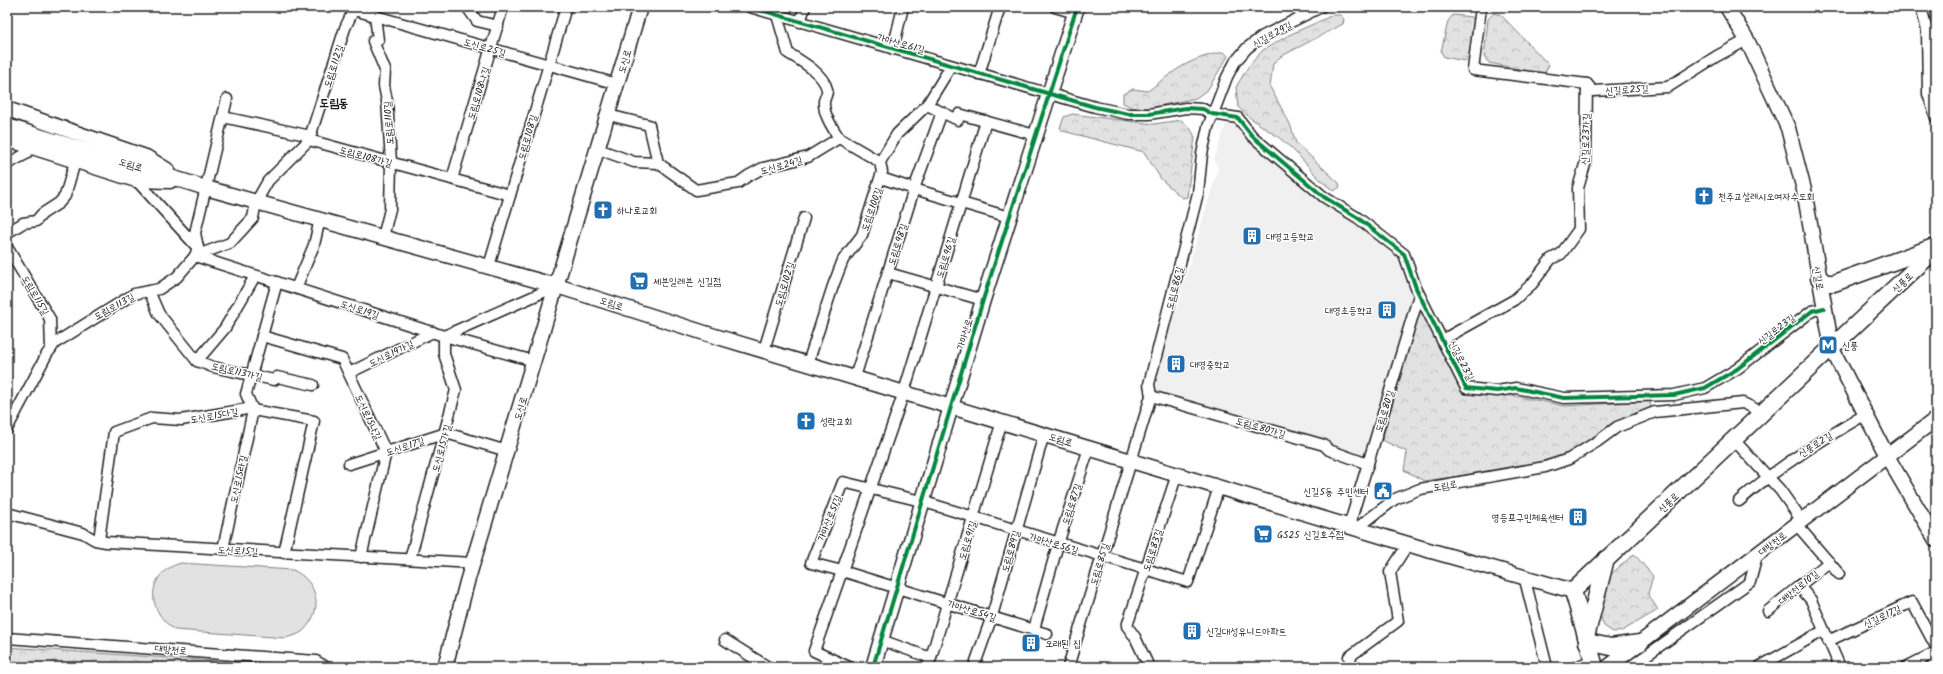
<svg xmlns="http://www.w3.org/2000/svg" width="1943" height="674" font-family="Kalam,'Poor Story',sans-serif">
<defs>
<pattern id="forest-crowns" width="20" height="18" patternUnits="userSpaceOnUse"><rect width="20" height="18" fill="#e2e2e2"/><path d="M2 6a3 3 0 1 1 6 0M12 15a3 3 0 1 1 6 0" fill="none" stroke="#c1c1c1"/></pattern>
</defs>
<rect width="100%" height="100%" fill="#fff"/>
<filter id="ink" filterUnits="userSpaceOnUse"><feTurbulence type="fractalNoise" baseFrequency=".025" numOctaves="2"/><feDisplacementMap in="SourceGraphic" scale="8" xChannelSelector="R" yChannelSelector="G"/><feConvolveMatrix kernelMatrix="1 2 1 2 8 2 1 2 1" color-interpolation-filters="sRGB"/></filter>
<g filter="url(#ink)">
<path fill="#f0f0f0" d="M1228,118L1324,202L1400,258L1413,296L1366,456L1154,392V384L1218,168L1214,160Z"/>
<g fill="url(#forest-crowns)" stroke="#7f7f7f">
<path d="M1494,13L1501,15L1549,65L1544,74L1489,63L1484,57L1488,19Z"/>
<path d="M1333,15H1340L1344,19L1343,24L1280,57L1273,64L1270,87L1290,124L1296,143L1339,183L1340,187L1334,191C1317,180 1307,163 1292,149C1277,133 1254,124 1238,107L1236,87L1248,67L1263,50L1289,35Z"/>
<path d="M1453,15L1472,17L1474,21L1469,56L1465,61L1444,57L1441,52L1448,21Z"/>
<path d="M1224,52L1228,56L1208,89L1196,98L1149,108H1133L1123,103V94L1133,89L1148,91C1175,70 1189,58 1224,52Z"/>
<path d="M1072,114L1154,124L1181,120L1190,128L1195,137L1187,197L1182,198L1161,179L1144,152L1063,131L1060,128L1064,117Z"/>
<path d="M1420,309L1442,340L1463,394L1516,396L1565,406L1650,401L1651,407L1615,422L1569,454L1517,468L1424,481L1404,470L1407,452L1382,440Z"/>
<path d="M1634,554L1653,576L1648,594L1658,610L1622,631L1613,632L1604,626L1599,613L1609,576Z"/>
<path d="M7,647L302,667H7Z"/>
</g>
<path fill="#e2e2e2" stroke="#7f7f7f" d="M181,563L293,570C319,582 324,611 303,631C299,635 291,636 286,638L175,630C146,611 145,573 181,563Z"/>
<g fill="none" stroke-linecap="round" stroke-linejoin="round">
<defs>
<g id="minor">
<path d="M467,7L477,21L498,26"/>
<path d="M750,7L1095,107L1128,114H1149L1186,108L1203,109L1212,114L1238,118L1252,136L1324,197L1358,218L1404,254L1416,288L1466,388L1497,391L1516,388L1564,398L1674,395L1705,388L1737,369L1812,311L1824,308"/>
<path d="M1055,7L1075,13"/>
<path d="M1481,7L1473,70L1587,84L1593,91L1668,87L1717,56L1747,40"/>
<path d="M1921,7L1927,30L1928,94L1936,118"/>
<path d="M354,10L617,84"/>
<path d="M777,15L788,53C801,61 823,73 827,89C828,93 825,97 824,101C823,114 832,127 839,138L880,162L882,172L862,235L843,260L833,286L808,363"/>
<path d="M375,16L378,40L373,41L385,70L384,86L387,101L391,162L390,209L383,237"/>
<path d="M800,22L805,7"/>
<path d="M893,49L903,7"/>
<path d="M979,74L1000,7"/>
<path d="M927,105L958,120L959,114L1035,135"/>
<path d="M608,115L649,125L658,163"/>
<path d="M223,117L306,135L309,140L510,195"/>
<path d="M986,121L904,392L842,571L1047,634"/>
<path d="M598,149L634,162L658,163"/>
<path d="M880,162L897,134L927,105L951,66"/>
<path d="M658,163L696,190L738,183L748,176L763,168L808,157L839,138"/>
<path d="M7,164L26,154L30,147"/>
<path d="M881,178L914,189L1009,217"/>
<path d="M452,179L503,7"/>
<path d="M136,180L197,247"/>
<path d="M7,233L23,223L36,221L42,214L59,203L65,196L75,162"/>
<path d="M7,247L50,319L51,349"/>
<path d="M195,256L444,336L534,361"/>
<path d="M195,256L230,243L253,218L256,202L268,181L309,140L345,28L355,7"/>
<path d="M489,266L566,7"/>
<path d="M888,273L983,300"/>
<path d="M296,288L314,245L320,219"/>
<path d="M149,291L159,314L197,361L213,367L274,380L277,377L313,385"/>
<path d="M262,336L342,359L386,452L361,557"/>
<path d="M1442,340L1514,300L1532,284L1551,259L1561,254L1579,229L1578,188L1586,161L1587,84"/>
<path d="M764,350L804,218"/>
<path d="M197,361L225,328L255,276"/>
<path d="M349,373L433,332"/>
<path d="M855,377L914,189L942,112"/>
<path d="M1151,396L1324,445L1329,450L1368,464"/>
<path d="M7,429L47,354L55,343L134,294L159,289L177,277L195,256L198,247L195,233L227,99"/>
<path d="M1734,440L1780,490L1802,521"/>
<path d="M349,464L446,433L507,451"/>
<path d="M1739,501C1779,466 1820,441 1866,414"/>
<path d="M7,513L83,533L95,540L106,542L473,563"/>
<path d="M1797,525L1839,574"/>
<path d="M1349,526L1419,295"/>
<path d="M1357,528L1395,499L1420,489L1545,467L1569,459L1598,441L1617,427L1655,412L1743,403L1764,413"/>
<path d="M99,540L114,432L152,418L181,420L247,409L314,421L284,553"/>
<path d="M223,549L253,410L246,394L277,282"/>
<path d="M410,559L456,390L444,354V336L557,286"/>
<path d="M1524,576L1547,667"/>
<path d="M1799,586L1811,600L1840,667"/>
<path d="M1768,611L1829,562"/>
<path d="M1034,629L1058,544L1089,448"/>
<path d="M7,638L316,661L326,667"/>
<path d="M725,640L768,667"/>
<path d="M881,640L931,658"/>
<path d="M1828,641L1912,602L1936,647"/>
<path d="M1643,658L1649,667"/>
<path d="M929,664L1002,421"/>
<path d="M849,667L814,651L842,571L811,563L843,482L921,501L1188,582L1219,487"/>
<path d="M974,667L992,616L1044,434"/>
<path d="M1068,667L1151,396L1149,384L1198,193L1202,154L1208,127L1227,77L1235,62L1247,48L1263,36L1321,7"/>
<path d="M1149,667L1135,637L1127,626L1177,474"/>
<path d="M1353,667L1349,657L1398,621L1390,572L1408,544"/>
<path d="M1577,667L1593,659"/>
<path d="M1630,667L1750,582L1757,555"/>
<path d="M1759,667L1823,631"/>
<path d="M1906,667L1936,652"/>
<path d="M1933,667L1936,656"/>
</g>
<g id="secondary">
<path d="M1727,7L1747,40L1788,128L1804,190L1832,349L1887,456L1936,540"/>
<path d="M7,109L146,157L167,170"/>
<path d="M7,126L206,188L557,286L708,334L1421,548L1573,591"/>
<path d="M7,139L136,180L170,181"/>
<path d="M445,667L467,582L640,7"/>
<path d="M873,667L983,300L1077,7"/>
<path d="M1608,667L1936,419"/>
</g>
<g id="primary">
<path d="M1819,278L1826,283H1834L1934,247"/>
<path d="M1586,637L1606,559"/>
<path d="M1587,642L1611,647L1640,643"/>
<path d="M1595,667L1573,591L1936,249"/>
</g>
</defs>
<use href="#minor" stroke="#1c1c1c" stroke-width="13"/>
<use href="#secondary" stroke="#1c1c1c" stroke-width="17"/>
<use href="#primary" stroke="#1c1c1c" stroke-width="19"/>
<use href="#minor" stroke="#fff" stroke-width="10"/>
<use href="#secondary" stroke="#fff" stroke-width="14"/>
<use href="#primary" stroke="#fff" stroke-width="16"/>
<defs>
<g id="cycleway">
<path d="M750,7L1095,107L1128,114H1149L1186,108L1203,109L1212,114L1238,118L1252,136L1324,197L1358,218L1404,254L1416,288L1466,388L1497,391L1516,388L1564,398L1674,395L1705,388L1737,369L1812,311L1824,308"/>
<path d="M873,667L983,300L1077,7"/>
</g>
</defs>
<use href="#cycleway" stroke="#fff" stroke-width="6"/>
<use href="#cycleway" stroke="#00873e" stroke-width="4"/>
</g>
</g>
<defs>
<symbol id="church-square" viewBox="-11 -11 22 22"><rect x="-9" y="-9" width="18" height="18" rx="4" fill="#1f6fb2" stroke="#fff"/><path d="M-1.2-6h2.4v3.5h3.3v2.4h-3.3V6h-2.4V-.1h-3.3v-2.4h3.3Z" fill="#fff"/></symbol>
<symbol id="building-square" viewBox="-11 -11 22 22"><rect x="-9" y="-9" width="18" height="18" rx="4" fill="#1f6fb2" stroke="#fff"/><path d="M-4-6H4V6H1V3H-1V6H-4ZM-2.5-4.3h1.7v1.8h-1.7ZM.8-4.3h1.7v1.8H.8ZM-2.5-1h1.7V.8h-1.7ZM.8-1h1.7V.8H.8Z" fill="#fff"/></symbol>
<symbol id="supermarket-square" viewBox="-11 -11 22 22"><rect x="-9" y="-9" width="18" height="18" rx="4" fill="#1f6fb2" stroke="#fff"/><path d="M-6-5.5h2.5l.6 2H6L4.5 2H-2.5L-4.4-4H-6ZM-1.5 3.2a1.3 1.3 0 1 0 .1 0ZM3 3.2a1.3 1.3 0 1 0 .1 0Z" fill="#fff"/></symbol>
<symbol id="metro-square" viewBox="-11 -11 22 22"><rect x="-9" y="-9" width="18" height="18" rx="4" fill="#1f6fb2" stroke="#fff"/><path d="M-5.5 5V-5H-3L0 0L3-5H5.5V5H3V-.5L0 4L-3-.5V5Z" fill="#fff"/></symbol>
<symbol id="civic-square" viewBox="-11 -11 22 22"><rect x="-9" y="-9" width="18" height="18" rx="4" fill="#1f6fb2" stroke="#fff"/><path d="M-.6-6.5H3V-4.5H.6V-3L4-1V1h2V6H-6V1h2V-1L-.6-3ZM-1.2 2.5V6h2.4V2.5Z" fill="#fff"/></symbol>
</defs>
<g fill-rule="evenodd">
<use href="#church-square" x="1693" y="185" width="22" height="22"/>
<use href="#church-square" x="592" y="199" width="22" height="22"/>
<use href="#building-square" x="1241" y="225" width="22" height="22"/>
<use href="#supermarket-square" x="628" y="270" width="22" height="22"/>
<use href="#building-square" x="1376" y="299" width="22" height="22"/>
<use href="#metro-square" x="1817" y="334" width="22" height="22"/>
<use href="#building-square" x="1165" y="353" width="22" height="22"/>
<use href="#church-square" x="795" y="410" width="22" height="22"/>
<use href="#civic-square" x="1372" y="480" width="22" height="22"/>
<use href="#building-square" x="1567" y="506" width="22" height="22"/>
<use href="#supermarket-square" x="1252" y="523" width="22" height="22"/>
<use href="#building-square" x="1181" y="620" width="22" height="22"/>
<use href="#building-square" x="1020" y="632" width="22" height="22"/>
</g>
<g text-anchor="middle" stroke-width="3" stroke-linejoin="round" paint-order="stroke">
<g font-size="10" fill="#1c1c1c" stroke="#fff">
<text transform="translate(1272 34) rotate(-29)" y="4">신길로29길</text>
<text transform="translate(901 43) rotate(16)" y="4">가마산로61길</text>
<text transform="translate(485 47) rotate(16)" y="4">도신로25길</text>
<text transform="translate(624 61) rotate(-74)" y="4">도신로</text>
<text transform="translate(333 66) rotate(-72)" y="4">도림로112길</text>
<text transform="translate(1627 89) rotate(-3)" y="4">신길로25길</text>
<text transform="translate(478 93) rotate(-73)" y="4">도림로108나길</text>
<text transform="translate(388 123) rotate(-94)" y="4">도림로110길</text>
<text transform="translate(527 137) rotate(-74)" y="4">도림로108길</text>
<text transform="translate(1585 139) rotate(-88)" y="4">신길로23가길</text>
<text transform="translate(366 156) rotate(15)" y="4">도림로108가길</text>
<text transform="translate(131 164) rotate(17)" y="4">도림로</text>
<text transform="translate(781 165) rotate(-16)" y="4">도신로24길</text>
<text transform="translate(871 209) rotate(-71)" y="4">도림로100길</text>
<text transform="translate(897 244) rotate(-72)" y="4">도림로98길</text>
<text transform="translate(945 257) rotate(-73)" y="4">도림로96길</text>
<text transform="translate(1819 278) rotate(80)" y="4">신길로</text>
<text transform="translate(1902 282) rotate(-44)" y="4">신풍로</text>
<text transform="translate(784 284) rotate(-73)" y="4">도림로102길</text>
<text transform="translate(1174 288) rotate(-76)" y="4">도림로86길</text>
<text transform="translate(36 295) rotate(60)" y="4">도림로115길</text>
<text transform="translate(612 303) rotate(18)" y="4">도림로</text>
<text transform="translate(114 306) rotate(-29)" y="4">도림로113길</text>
<text transform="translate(360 309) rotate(18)" y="4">도신로19길</text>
<text transform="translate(1776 329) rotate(-37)" y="4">신길로23길</text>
<text transform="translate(964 334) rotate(-73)" y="4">가마산로</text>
<text transform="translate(391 353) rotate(-26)" y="4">도신로19가길</text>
<text transform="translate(1462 360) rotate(63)" y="4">신길로23길</text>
<text transform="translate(237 371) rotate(13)" y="4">도림로113가길</text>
<text transform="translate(520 408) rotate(-73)" y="4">도신로</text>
<text transform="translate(1384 411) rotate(-73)" y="4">도림로80길</text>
<text transform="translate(214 415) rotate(-10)" y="4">도신로15다길</text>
<text transform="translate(369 417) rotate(65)" y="4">도신로15나길</text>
<text transform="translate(1261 427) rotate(16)" y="4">도림로80가길</text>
<text transform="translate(1061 439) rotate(17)" y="4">도림로</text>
<text transform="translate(1815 444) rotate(-32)" y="4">신풍로2길</text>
<text transform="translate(405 446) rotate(-18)" y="4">도신로17길</text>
<text transform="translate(441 448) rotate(-75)" y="4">도신로15가길</text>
<text transform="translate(238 479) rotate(-78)" y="4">도신로15라길</text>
<text transform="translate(1445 485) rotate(-10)" y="4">도림로</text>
<text transform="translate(1668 502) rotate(-43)" y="4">신풍로</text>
<text transform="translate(1071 504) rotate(-72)" y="4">도림로87길</text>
<text transform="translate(829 518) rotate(-68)" y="4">가마산로51길</text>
<text transform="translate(967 540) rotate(-73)" y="4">도림로91길</text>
<text transform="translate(1054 543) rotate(17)" y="4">가마산로56길</text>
<text transform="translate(1772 543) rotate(-37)" y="4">대방천로</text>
<text transform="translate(238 550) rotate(3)" y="4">도신로15길</text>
<text transform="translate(1152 550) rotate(-72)" y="4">도림로83길</text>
<text transform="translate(1010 551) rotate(-74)" y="4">도림로89길</text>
<text transform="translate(1099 564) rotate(-73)" y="4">도림로85길</text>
<text transform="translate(1798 587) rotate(-39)" y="4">대방천로10길</text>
<text transform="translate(972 610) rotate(17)" y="4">가마산로54길</text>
<text transform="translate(1882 616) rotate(-25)" y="4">신길로17길</text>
<text transform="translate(171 649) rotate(5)" y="4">대방천로</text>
</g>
<g font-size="10" fill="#1c1c1c" stroke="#fff" text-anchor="start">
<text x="1718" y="200">천주교살레시오여자수도회</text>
<text x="617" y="214">하나로교회</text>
<text x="1266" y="240">대영고등학교</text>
<text x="653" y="285">세븐일레븐 신길점</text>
<text x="1373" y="314" text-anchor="end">대영초등학교</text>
<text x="1842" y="349">신풍</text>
<text x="1190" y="368">대영중학교</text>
<text x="820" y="425">성락교회</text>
<text x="1369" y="495" text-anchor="end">신길5동 주민센터</text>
<text x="1564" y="521" text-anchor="end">영등포구민체육센터</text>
<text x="1277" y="538">GS25 신길호수점</text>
<text x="1206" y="635">신길대성유니드아파트</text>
<text x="1045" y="647">오래된 집</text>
</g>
<g font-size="12" font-weight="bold" fill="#1c1c1c" stroke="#fff">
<text x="334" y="107">도림동</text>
</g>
</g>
<rect width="1943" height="674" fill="none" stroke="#fff" stroke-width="24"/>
<rect x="12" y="12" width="1919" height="650" fill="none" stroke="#1c1c1c" stroke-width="1.5" filter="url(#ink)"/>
</svg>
